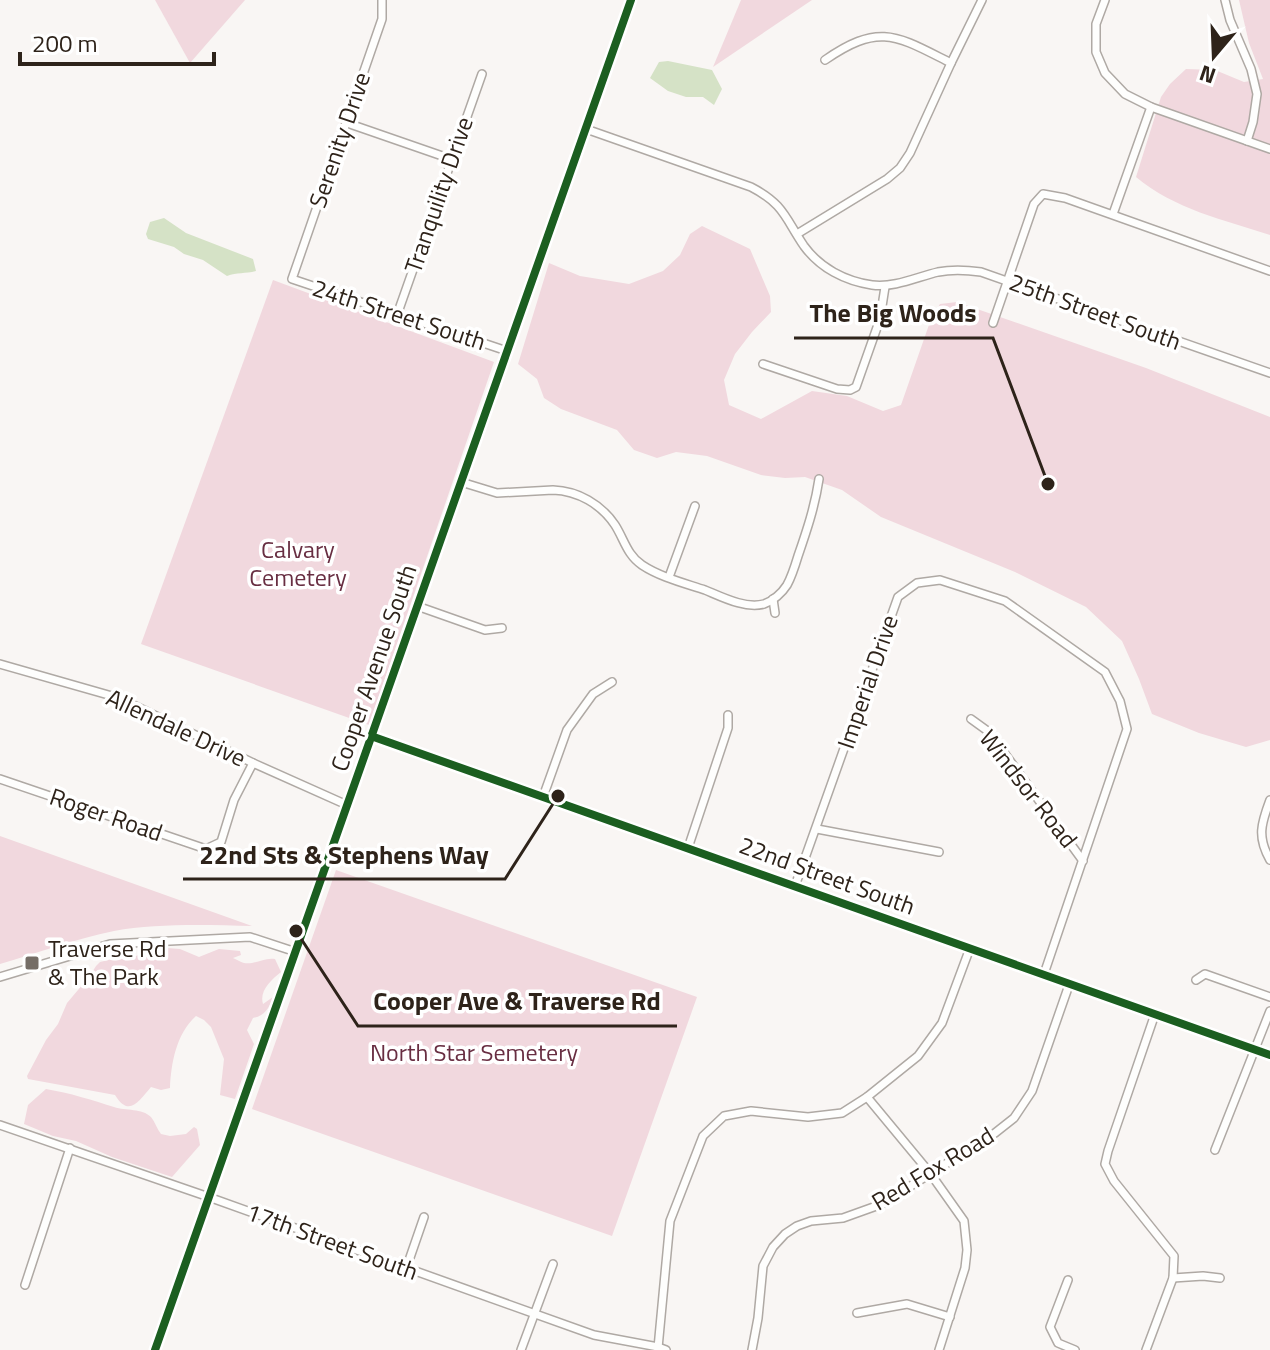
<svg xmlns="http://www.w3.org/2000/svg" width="1270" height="1350" font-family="'Titillium Web',sans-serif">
<rect width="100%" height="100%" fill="#f9f6f4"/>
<g fill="#f1d8de">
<path d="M155,0H245L190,63Z"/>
<path d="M741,0H812L713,67Z"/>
<path d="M1239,0H1270V235C1224,220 1174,209 1136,177L1161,97L1170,84L1186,69L1215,70L1244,82L1263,79L1249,43Z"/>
<path d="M702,226L750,249L770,296L771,312L752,332L735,354L724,380L729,405L761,419L812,391L847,396L883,411L901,405L931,319L940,304L957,302L1146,368L1270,417V740L1246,747L1199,733L1152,714L1139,679L1122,641L1086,607L1015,572L881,517L842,490L805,477L785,478L761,475L707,456L676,452L657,458L634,450L617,430L561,409L544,398L537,379L518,364L549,263L580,276L629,284L663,271L680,255L690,234Z"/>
<path d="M273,280L494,362L369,725L141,644Z"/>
<path d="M0,836L252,926C209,925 157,923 114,931C75,939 38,953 0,964Z"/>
<path d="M336,870L697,997L612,1236L252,1109Z"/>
<path d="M167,948L180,949L199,957L219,949L240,951L241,955L233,958C233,958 243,963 244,963C255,965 264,957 275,959L281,972C271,980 259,991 263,1004L273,997C269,1008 265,1016 253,1018L247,1030L254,1044L235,1099L220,1095L224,1059L211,1027L204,1020L196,1016C176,1034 171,1064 170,1088L161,1090L151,1087C139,1101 129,1118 115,1095L28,1079L27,1076L46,1040L58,1024L67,1003L89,977L96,966L100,962L117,958L136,956L152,950Z"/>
<path d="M46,1089C70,1093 92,1100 114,1107C126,1111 142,1108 151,1117C155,1122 157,1129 161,1134L170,1136L186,1134L194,1127L197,1129L200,1145L172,1177L112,1157L76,1141L53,1136L24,1124L28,1105Z"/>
</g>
<g fill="#d5e2c6">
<path d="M668,61L712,70L722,89L714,105L703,97H686L668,91L650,78L659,62Z"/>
<path d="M164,218L186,233L253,259L256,271C245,274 237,272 227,276L203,260L184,254L174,247L148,239L146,234L150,222Z"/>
</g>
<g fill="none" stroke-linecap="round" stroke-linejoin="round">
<defs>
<g id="minor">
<path d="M382,0V19L292,279L507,351"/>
<path d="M1105,0L1096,24V52L1105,73L1125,94L1151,107L1270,149"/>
<path d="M1225,0L1230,20L1251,69L1257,94L1253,122L1247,141"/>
<path d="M825,60C880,22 897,36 951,63"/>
<path d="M347,123L451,159"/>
<path d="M586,129L751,187C784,204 785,218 804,246C820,268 845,281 872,285C894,288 917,277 938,272C953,269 967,270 981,272L1270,373"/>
<path d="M1113,214L1151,107"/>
<path d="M797,234L887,179L900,168L910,153L951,63L982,0"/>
<path d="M397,315L482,74"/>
<path d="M993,323L1034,204L1043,194L1065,198L1270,271"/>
<path d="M763,364L837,389L850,390L856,387L880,319L885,287"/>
<path d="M461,482L497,493L553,490C578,491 601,504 615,525C624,539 627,555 642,565C660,577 684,583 705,590C722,597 745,609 764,604C773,601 782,593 787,585C792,576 795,566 798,556C807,530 815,506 819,479"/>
<path d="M669,577L695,506"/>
<path d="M773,599L775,613"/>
<path d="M417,606L485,630L502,628"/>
<path d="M0,664L119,698L253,763L347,805"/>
<path d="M971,719L989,732L1083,861"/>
<path d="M371,736L1270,1055"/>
<path d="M0,779L206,849L221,842L234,800L253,763"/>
<path d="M543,797L567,730L593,694L612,682"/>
<path d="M1270,800C1261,824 1257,837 1270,860"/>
<path d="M817,829L939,852"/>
<path d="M688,848L728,728V715"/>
<path d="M795,886L898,597L917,583L940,580L1005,601L1105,672L1120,701L1127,729L1044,974"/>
<path d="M0,977L110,944L250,937L296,952"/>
<path d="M1196,980L1205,974L1270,997"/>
<path d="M867,1097L930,1173L964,1221L967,1250L965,1268L939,1350"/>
<path d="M0,1125L203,1195L594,1335L658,1347L666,1350"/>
<path d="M1215,1150L1270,1011"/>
<path d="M406,1269L424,1217"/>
<path d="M1173,1278L1203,1276L1220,1278"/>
<path d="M1068,1280L1050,1327L1058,1343L1075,1350"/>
<path d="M25,1285L70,1148"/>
<path d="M857,1313L907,1304L950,1317"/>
<path d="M658,1348L670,1221L703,1136L724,1116L751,1111L808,1117L842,1113L867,1097L918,1056L942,1023L970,948"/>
<path d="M155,1350L631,0"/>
<path d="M521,1350L553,1264"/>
<path d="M752,1350L758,1318L763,1266L773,1247L785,1234L797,1226L811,1221L843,1218L882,1204L995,1133L1014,1118L1032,1091L1069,985"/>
<path d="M1146,1350L1173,1278L1174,1256L1114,1181L1105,1164L1108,1151L1155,1014"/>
</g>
</defs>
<use href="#minor" stroke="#afa9a4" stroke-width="10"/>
<use href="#minor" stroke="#fefefd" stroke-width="7"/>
<defs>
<g id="cycleway">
<path d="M371,736L1270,1055"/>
<path d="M155,1350L631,0"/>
</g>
</defs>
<use href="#cycleway" stroke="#fff" stroke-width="13"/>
<use href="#cycleway" stroke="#1b5e20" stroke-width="8"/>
</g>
<rect fill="#756d66" stroke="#fff" stroke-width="3" x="24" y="955" width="16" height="16" rx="4"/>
<g text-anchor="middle" stroke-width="7" stroke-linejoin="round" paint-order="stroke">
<g font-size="24" fill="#2e231a" stroke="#fff">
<text transform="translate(340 140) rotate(-71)" y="8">Serenity Drive</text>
<text transform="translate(439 195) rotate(-71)" y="8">Tranquility Drive</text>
<text transform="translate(1095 312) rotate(20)" y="8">25th Street South</text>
<text transform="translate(399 315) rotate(18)" y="8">24th Street South</text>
<text transform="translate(374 668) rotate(-71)" y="8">Cooper Avenue South</text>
<text transform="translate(868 682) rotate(-71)" y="8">Imperial Drive</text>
<text transform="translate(176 728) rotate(25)" y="8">Allendale Drive</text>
<text transform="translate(1028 789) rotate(52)" y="8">Windsor Road</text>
<text transform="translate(106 815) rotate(19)" y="8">Roger Road</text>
<text transform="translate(827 876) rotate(20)" y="8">22nd Street South</text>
<text transform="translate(933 1169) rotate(-31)" y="8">Red Fox Road</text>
<text transform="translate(332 1242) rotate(20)" y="8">17th Street South</text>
</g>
<g font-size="24" fill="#682e42" stroke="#fff">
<text x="298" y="558">Calvary<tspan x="298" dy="28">Cemetery</tspan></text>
<text x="474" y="1061">North Star Semetery</text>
</g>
<g font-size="24" fill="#2e231a" stroke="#fff" text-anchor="start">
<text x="48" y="957">Traverse Rd<tspan x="48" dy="28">&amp; The Park</tspan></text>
</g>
</g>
<path fill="none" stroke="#2e231a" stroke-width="3" d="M1048 484L993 338H794M558 796L505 879H183M296 931L358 1026H677"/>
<g fill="#2e231a" stroke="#fff" stroke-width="3">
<circle cx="1048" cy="484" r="8"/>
<circle cx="558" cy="796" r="8"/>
<circle cx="296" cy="931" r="8"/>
</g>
<g font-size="26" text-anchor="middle" font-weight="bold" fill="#2e231a" stroke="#fff" stroke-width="7" stroke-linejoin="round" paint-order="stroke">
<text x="893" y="322">The Big Woods</text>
<text x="344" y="864">22nd Sts &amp; Stephens Way</text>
<text x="517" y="1010">Cooper Ave &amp; Traverse Rd</text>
</g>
<g transform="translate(1214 56) rotate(199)" stroke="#ffffff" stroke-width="6" paint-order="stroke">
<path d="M0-6L14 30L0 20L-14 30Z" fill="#2e231a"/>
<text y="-12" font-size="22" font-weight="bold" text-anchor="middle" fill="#2e231a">N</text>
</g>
<path d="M20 52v12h194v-12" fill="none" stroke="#2e231a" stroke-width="4"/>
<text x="32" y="52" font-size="24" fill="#2e231a" stroke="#ffffff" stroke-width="6" paint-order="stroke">200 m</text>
</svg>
